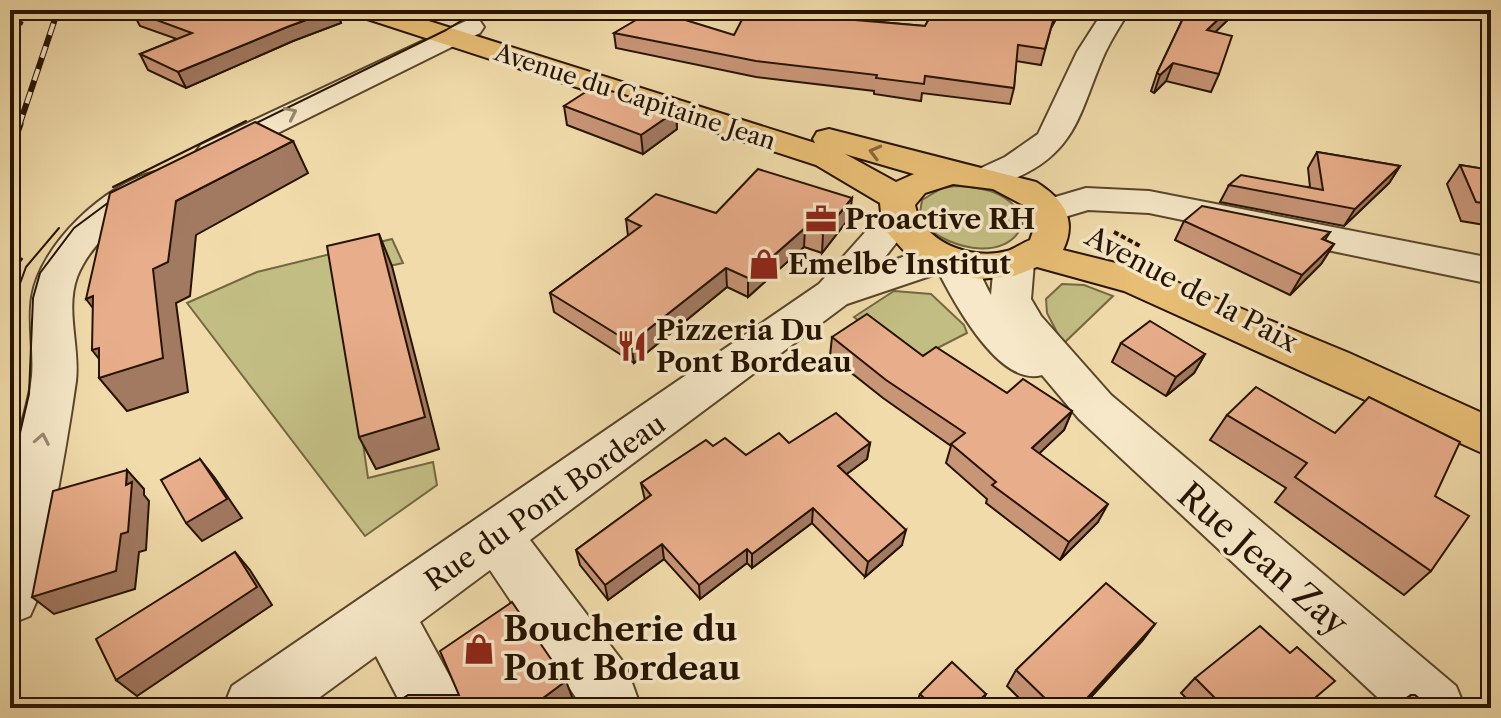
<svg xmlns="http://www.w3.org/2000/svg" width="1501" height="718" font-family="'Libre Caslon Text',serif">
<rect width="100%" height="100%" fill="#f1dbaa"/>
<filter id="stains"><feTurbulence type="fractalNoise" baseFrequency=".0025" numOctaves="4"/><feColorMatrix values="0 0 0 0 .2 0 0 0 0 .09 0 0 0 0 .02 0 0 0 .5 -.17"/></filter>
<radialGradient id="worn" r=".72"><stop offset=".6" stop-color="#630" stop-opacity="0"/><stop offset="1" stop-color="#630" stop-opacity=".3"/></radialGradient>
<g fill="#c2bd83" stroke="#746842" stroke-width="2">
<path d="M956,186C984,187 1016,193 1023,224C1006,266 940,247 919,219L922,200L942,188Z"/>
<path d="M392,239L403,263L339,277L368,478L433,462L437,485L365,536L187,303L257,272Z"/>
<path d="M1062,284L1084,285L1113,296L1063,344L1047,313L1046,299Z"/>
<path d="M894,291L931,294L964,325L967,333L910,362L854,317Z"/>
</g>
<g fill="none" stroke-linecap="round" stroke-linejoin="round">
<defs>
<g id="minor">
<path d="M1104,10H1130C1121,24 1112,38 1105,53C1081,106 1079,149 1020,176C1005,183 995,187 979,183L974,176L979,169L1005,157L1038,134L1077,52Z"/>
<path d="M470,19L480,21L484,27L480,33L225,159L213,162L201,159L196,152L201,145Z"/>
<path d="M155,172L167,175L172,182L167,189C132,214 94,235 77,277C65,310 80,347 76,381C66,453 51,526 38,598L30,616L10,624C10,576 4,518 10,471C15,439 29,408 32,376C34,350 28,322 32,297C40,245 105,184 155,172Z"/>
<path d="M1086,188L1149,191L1491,258V284L1149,213L1088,210L1048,222L1035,219L1030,211L1035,203Z"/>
<path d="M897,208L910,211L915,219L878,266C903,258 941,237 964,252C976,259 984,284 991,295L994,263L1000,254L1014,251L1028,254L1034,263L1031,299L1041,316L1111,395L1456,686L1465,708H1389L1079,419L1042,375C1000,387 955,304 939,273L847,304L530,540L626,666L641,708H579L577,699L490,570L420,622L467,708H403L376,656L305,708H223L232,686L819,284L884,211Z"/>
</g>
<path id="major" d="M354,10H394L815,143L813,139L817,132L829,129L1036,182C1063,199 1078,219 1063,250L1152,272L1349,353L1491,417V457L1124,291L1037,267L1014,276L979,279L932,267L905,252L887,232L882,224L880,203L816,165L358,16ZM845,154L914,174L896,182ZM953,184L993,189L1027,207L1034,228L1030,240C1022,243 1014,249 1007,251C971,261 922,242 915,205L925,193Z"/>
</defs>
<use href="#minor" stroke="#59452a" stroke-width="4"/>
<use href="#major" stroke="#261300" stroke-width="4"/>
<path stroke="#261300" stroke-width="3" stroke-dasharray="4 3" stroke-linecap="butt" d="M10,51L27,10"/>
<g stroke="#261300" stroke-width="4" stroke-dasharray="5 3" stroke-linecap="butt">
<path d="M1114,232L1140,246"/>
<path d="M10,275L22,257"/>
</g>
<use href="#minor" fill="#f6e8c8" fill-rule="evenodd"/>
<use href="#major" fill="#e8be75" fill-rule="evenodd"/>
<g stroke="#261300" stroke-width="2">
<path d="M238,132L446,30L479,10"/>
<path d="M113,187L246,121"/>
<path d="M10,311L26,267L59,228"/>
<path d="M10,476L29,394L33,298L40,273L74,228L128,188"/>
</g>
<path stroke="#261300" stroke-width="3" d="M10,478L11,474"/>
<defs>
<path id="rail-far1" d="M19,126L58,10"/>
<path id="rail" d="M10,152L20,124"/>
</defs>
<use href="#rail-far1" stroke="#261300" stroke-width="6"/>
<use href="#rail" stroke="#261300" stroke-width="7"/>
<use href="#rail-far1" stroke="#f6e8c8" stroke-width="4" stroke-dasharray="12" stroke-linecap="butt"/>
<use href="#rail" stroke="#f6e8c8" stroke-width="5" stroke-dasharray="15" stroke-linecap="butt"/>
</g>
<g fill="#c89577" stroke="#261300" stroke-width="2">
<path d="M135,10H337L341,23L293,41L186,88L148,70L140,54L177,39L140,26L132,11Z"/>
<path d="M860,10L859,20L925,26L934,10H1061L1051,28L1041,65L1016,61L1014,88L1010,104L922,93L921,101L874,94V91L756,77L616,48L614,33L734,35Z"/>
<path d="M1187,10H1238L1215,32L1219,74L1211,92L1166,81L1154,93L1151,91L1157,73Z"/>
<path d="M564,106L676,111L677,129L643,154L567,125Z"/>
<path d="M1317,152L1400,166L1389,183L1344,226L1220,202L1229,185L1310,187L1308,168Z"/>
<path d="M1460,165L1491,170V226L1461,221L1447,184Z"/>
<path d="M716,213L850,217L822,253L804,247L748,297L727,287L634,363L554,312L550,293L628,236L626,219Z"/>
<path d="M1184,221L1330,232L1325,240L1334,244L1321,264L1290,295L1175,240Z"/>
<path d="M832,337L923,356L1007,393L1072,411L1064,430L1039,453L1098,522L1060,560L986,503L987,499L946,463L951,446L883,398L830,356Z"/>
<path d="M1121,343L1205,354L1194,373L1166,396L1112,362Z"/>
<path d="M1227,415L1435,496L1431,571L1404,595L1275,502L1286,488L1210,440Z"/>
<path d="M789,443H870L867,459L846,474L902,545L865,577L812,523L752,568L747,563L700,599L664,559L608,600L580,565L576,550L645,500L641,483L713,446L746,455Z"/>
<path d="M1155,624L1142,641L1081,708H1029L1007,686L1016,670Z"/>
<path d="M1195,678L1303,708H1196L1181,693Z"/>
<path d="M920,694H986L981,702L975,708H923L917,702Z"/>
<path d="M1411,695L1431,708H1392Z"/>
</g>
<g fill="#a27961" stroke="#261300" stroke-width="2">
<path d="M333,10H337L341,23L293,41L186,88L178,72L287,27Z"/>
<path d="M1056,10H1061L1051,28Z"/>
<path d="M1228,10H1238L1200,47L1207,30Z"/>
<path d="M1173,63L1166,81L1154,93L1160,75Z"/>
<path d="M676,111L677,129L643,154L641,135Z"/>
<path d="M293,141L308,173L196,235L190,296L176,303L188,392L127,411L99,378L111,374L92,350L153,269L176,201Z"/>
<path d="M1400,166L1389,183L1344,226L1355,209Z"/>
<path d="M852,198L850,217L822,253L823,234Z"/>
<path d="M805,228L804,247L748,297V278Z"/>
<path d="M379,234L392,266L439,449L376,469L359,437Z"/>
<path d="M1334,244L1321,264L1290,295L1302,275Z"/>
<path d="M726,268L727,287L634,363L631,343Z"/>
<path d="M93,296L112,333L86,299Z"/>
<path d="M1205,354L1194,373L1166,396L1176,377Z"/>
<path d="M1072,411L1064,430L1025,467L1032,448Z"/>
<path d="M870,443L867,459L836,482L838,466Z"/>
<path d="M200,459L215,478L242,518L202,541L186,523Z"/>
<path d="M127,470L144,489V495L149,501L146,550L139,552L135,589L54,614L32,597L126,485Z"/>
<path d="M1108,504L1098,522L1060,560L1069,542Z"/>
<path d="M813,508L812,523L752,568V554Z"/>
<path d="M906,530L902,545L865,577L868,562Z"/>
<path d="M662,544L664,559L608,600L605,585Z"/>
<path d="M747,549V563L700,599L699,585Z"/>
<path d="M235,552L250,570L272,605L137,696L116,680Z"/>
<path d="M1155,624L1142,641L1081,708H1078Z"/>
<path d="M566,681L572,697L557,708H537L535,704Z"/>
<path d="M986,694L981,702L975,708H971Z"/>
</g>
<g fill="#e8ad8a" stroke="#261300" stroke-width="2">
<path d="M135,10H333L287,27L178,72L140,54L192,33L132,11Z"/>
<path d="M653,10L734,35L747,10H859L856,20L925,26L934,10H1056L1045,49L1018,45L1014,88L925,76L924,84L876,78L877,75L756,61L614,33Z"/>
<path d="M1187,10H1228L1207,30L1232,36L1219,74L1173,63L1160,75L1157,73Z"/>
<path d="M595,86L676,111L641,135L564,106Z"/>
<path d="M255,122L293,141L176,201L168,262L153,269L163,358L99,378V348L92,350L93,296L86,299L110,193Z"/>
<path d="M1317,152L1400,166L1355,209L1229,185L1241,175L1323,190Z"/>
<path d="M1460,165L1491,170V204L1476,202Z"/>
<path d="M758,169L852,198L823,234L805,228L748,278L726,268L631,343L550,293L641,226L626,219L656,194L716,213Z"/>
<path d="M1202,206L1330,232L1322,239L1334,244L1302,275L1184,221Z"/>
<path d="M379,234L425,417L359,437L327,246Z"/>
<path d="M867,314L923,356L936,347L1007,393L1023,379L1072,411L1032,448L1108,504L1069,542L992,485L996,482L951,444L965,433L886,380L832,337Z"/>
<path d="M1150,321L1205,354L1176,377L1121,343Z"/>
<path d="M1256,387L1335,433L1369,397L1460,442L1435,496L1469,516L1431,571L1295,477L1307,463L1227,415Z"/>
<path d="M836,413L870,443L838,466L906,530L868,562L813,508L752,554L747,549L699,585L662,544L605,585L576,550L651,495L641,483L706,440L713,446L725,438L746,455L779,433L789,443Z"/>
<path d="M200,459L227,499L186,523L161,480Z"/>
<path d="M127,470L126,485L132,482L128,532L121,534L116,571L32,597L53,491Z"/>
<path d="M235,552L257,587L116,680L96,639Z"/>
<path d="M1106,583L1155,624L1078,708H1055L1016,670Z"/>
<path d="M512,602L566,681L535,704L538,708H389L408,695H459L440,651Z"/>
<path d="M1260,626L1290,653L1297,647L1335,681L1303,708H1221L1223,706L1195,678Z"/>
<path d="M952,662L986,694L971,708H934L920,694Z"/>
<path d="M1411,695H1415L1431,708H1398Z"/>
<path d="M379,700L384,708H367Z"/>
</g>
<defs><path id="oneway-chevron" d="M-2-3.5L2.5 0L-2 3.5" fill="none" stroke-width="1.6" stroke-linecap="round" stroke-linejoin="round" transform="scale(2)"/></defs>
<g stroke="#98886e">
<use href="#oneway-chevron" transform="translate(291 113) rotate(-26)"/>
<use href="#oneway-chevron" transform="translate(42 439) rotate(-79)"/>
</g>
<use stroke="#87683a" href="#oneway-chevron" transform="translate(875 152) rotate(-165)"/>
<defs>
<symbol id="office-bare" viewBox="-9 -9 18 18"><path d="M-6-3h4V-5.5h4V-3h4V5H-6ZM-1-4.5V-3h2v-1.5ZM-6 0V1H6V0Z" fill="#8f2418" stroke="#f6e8c8" stroke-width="2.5" paint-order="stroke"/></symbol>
<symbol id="shop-bare" viewBox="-9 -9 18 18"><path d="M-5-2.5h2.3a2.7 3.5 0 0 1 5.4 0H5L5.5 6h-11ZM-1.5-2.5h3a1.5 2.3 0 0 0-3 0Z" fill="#8f2418" stroke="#f6e8c8" stroke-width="2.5" paint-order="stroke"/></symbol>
<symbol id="restaurant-bare" viewBox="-9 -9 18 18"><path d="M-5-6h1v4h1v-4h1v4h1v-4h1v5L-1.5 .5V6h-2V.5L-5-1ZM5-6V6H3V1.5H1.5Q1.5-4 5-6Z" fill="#8f2418" stroke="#f6e8c8" stroke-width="2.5" paint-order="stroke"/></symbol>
</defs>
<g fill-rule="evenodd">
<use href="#office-bare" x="799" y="197" width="44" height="44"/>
<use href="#shop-bare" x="742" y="242" width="44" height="44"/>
<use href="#restaurant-bare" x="610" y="324" width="44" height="44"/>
<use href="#shop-bare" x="457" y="627" width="44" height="44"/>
</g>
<g text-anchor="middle" stroke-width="7" stroke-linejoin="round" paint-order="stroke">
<g font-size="24" fill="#261300" stroke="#f6e8c8">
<text transform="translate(635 97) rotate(18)" y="8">Avenue du Capitaine Jean</text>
</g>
<g font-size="28" font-weight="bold" fill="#261300" stroke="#f6e8c8" text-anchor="start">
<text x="845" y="229">Proactive RH</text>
<text x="788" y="274">Emelbe Institut</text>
<text x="656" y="340">Pizzeria Du<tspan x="656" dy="32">Pont Bordeau</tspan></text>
</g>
<g font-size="28" fill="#261300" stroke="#f6e8c8">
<text transform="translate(1192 289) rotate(28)" y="10">Avenue de la Paix</text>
<text transform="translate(545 502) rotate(-35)" y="10">Rue du Pont Bordeau</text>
</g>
<g font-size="34" fill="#261300" stroke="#f6e8c8">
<text transform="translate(1263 559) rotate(41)" y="12">Rue Jean Zay</text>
</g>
<g font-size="34" font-weight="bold" fill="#261300" stroke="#f6e8c8" text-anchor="start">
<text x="503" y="641">Boucherie du<tspan x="503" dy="39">Pont Bordeau</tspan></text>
</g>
</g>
<rect width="1501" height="718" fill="none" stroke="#f1dbaa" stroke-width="40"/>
<rect x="12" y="12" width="1477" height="694" fill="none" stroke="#261300" stroke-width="4"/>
<rect x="20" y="20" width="1461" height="678" fill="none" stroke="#261300" stroke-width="2"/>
<rect width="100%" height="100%" filter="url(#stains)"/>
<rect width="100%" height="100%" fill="url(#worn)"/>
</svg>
